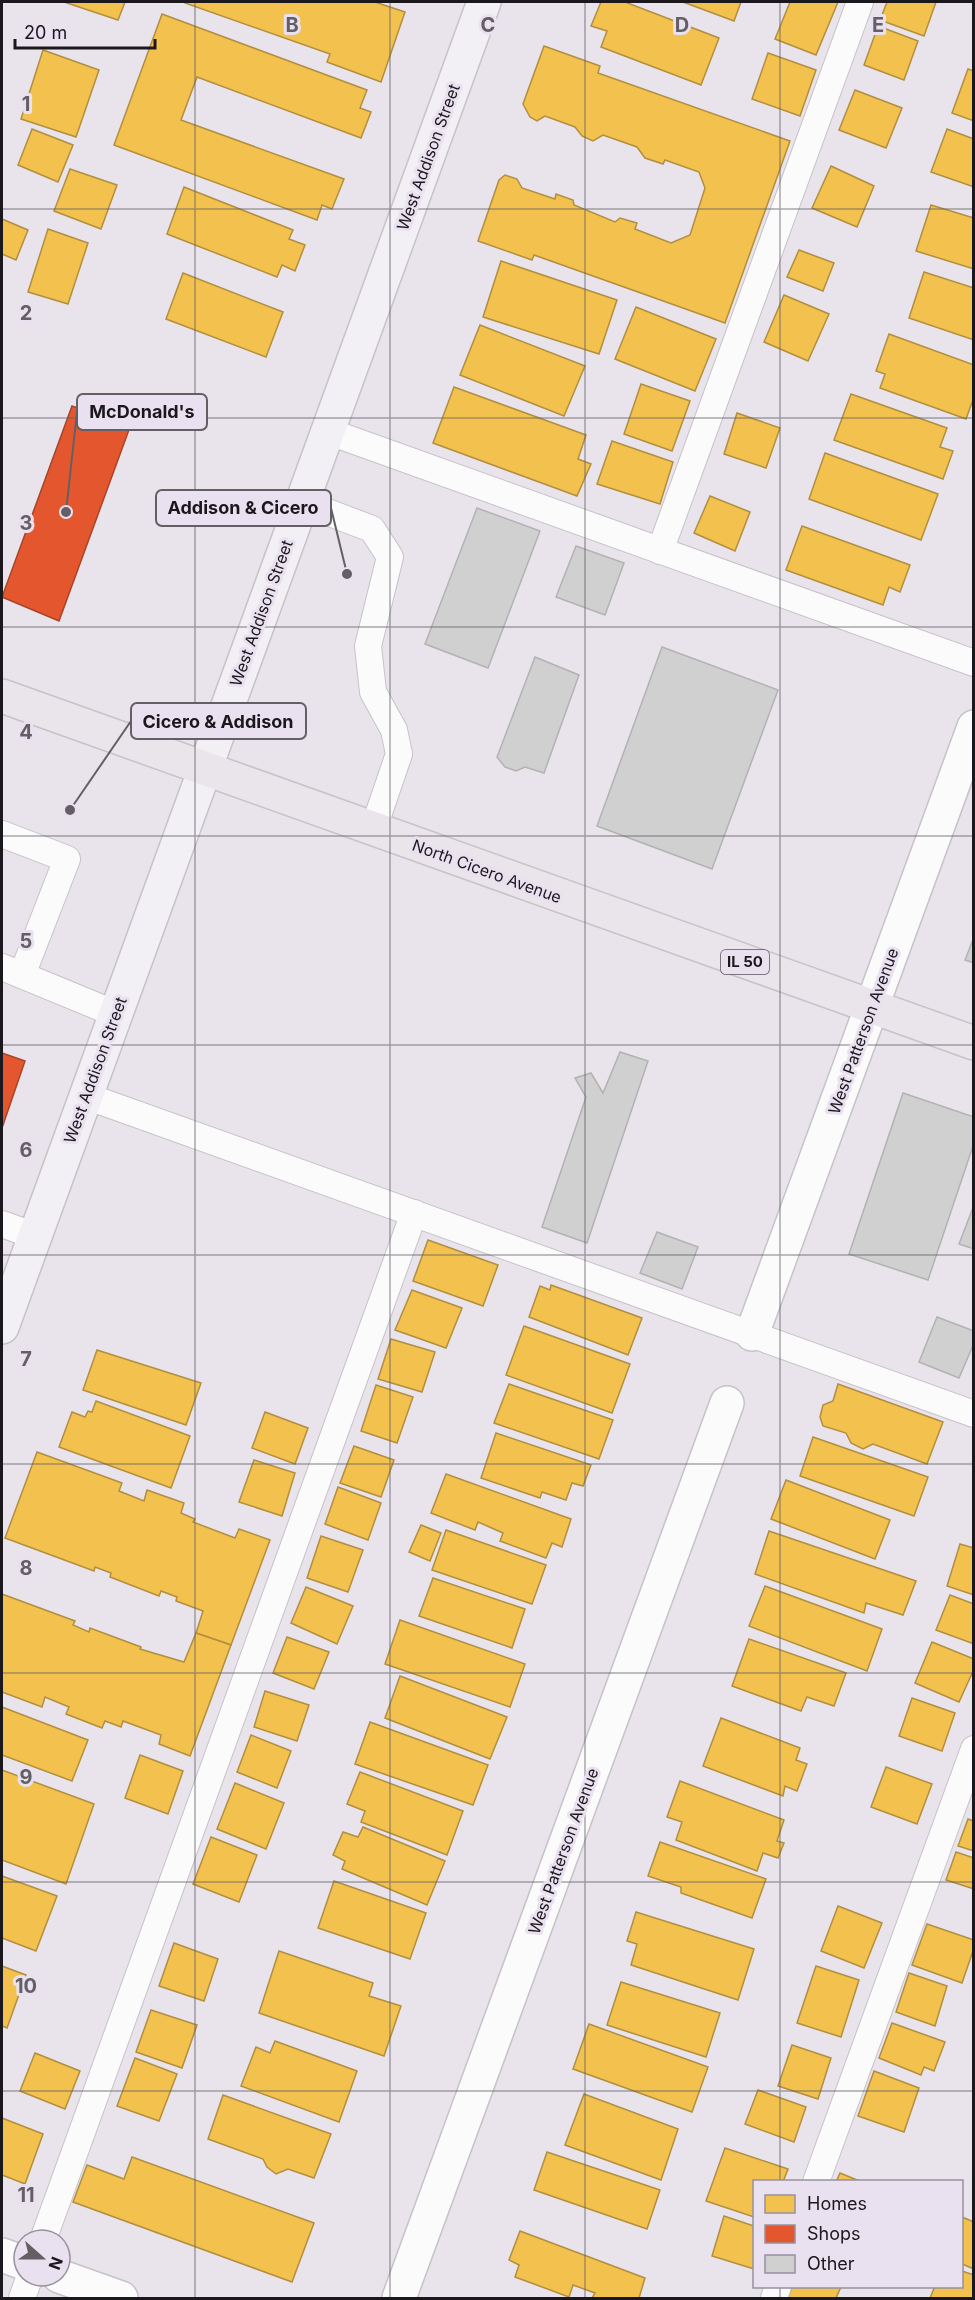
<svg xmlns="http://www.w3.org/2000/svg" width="975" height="2300" font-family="Inter,sans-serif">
<rect width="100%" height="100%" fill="#e9e4ec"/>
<g fill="#f2c14e" stroke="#b28e3f" stroke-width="1.5">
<path d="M64,2H125L118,20Z"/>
<path d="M185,2H375L405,12L381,82L327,62L330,54L185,3Z"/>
<path d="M601,2H625L719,38L701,85L601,47L607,31L591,26Z"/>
<path d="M683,2H741L734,21Z"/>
<path d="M790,2H838L816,55L775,39Z"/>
<path d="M887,2H936L924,36L880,20Z"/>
<path d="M162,14L367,90L360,108L371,112L361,138L197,77L181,120L344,179L332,209L322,205L317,220L114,145Z"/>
<path d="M878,26L918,41L904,80L864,65Z"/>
<path d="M544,46L600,66L598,73L790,141L725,323L534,255L532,260L478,241L499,180L505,175L517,179L522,188L555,199L556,194L573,200L574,205L615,222L620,218L637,223L635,229L671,243L690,235L705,188L699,172L665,160L663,164L645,158L637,147L603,135L593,141L582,136L575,127L545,116L537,121L530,117L523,104Z"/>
<path d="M43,50L99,70L76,137L21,119Z"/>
<path d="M768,53L816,70L800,116L752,99Z"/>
<path d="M968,69L974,71V121L952,113Z"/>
<path d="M855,90L902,108L886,148L839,130Z"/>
<path d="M32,129L73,145L58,182L18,165Z"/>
<path d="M947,129L974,139V187L931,172Z"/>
<path d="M831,166L874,186L857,227L812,208Z"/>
<path d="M70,169L117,185L101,229L54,211Z"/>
<path d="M184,187L293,230L289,239L305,245L295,271L282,265L277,277L167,234Z"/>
<path d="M931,205L974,218V269L916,251Z"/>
<path d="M2,219L28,230L16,260L2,254Z"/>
<path d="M48,229L88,243L68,304L28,292Z"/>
<path d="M799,250L834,263L823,291L787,277Z"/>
<path d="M501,261L617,300L599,354L483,317Z"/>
<path d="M924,272L974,288V340L909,318Z"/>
<path d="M183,273L283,312L266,357L166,319Z"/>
<path d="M784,295L829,314L808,361L764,342Z"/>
<path d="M636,307L716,339L695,391L615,359Z"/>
<path d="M480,325L585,366L564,416L460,375Z"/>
<path d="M889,334L974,365V397L966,419L880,388L885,374L876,371Z"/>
<path d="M641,384L690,401L672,451L624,434Z"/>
<path d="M454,387L586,435L578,459L591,464L577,496L433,443Z"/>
<path d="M851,394L947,428L940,447L953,451L943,479L834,440Z"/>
<path d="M737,413L780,428L766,468L724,454Z"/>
<path d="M612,441L673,462L660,504L597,484Z"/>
<path d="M825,453L938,494L921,540L809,499Z"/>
<path d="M710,496L750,512L735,551L694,533Z"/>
<path d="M802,526L910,565L900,592L889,587L883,605L786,570Z"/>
<path d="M428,1240L498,1265L483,1306L413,1281Z"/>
<path d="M551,1285L642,1318L628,1355L529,1317L540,1286L550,1290Z"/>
<path d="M412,1290L462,1308L446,1348L395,1330Z"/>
<path d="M524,1326L630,1364L612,1413L506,1375Z"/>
<path d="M391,1339L435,1352L422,1392L378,1379Z"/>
<path d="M97,1350L201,1383L186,1425L83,1390Z"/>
<path d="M509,1384L613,1420L599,1459L494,1423Z"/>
<path d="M838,1384L943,1422L927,1464L873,1444L863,1449L851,1443L846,1433L823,1426L820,1417L823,1405L833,1401Z"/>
<path d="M376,1385L413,1397L397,1443L361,1431Z"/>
<path d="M96,1401L190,1436L171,1488L59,1447L72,1412L85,1417L88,1411L92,1412Z"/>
<path d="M265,1412L308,1428L295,1464L252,1448Z"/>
<path d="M496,1433L591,1465L583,1486L572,1483L566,1500L542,1492L540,1498L481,1478Z"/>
<path d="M813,1437L928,1477L914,1516L800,1476Z"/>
<path d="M354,1446L394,1460L381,1497L340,1483Z"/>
<path d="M37,1452L122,1483L119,1491L144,1501L147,1490L184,1503L181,1513L195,1519L193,1522L235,1538L239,1529L270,1540L231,1645L196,1633L203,1611L176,1601L177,1597L161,1591L159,1596L110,1577L111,1573L95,1567L94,1571L5,1538Z"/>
<path d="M254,1460L295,1473L282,1516L239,1502Z"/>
<path d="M446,1474L571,1519L562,1547L552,1543L546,1558L500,1541L503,1533L478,1522L475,1530L431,1513Z"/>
<path d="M786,1480L890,1520L875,1559L771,1519Z"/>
<path d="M338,1487L381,1503L368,1540L325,1524Z"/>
<path d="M421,1525L441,1533L430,1561L409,1552Z"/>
<path d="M446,1530L546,1565L532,1604L432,1570Z"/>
<path d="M769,1531L916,1581L903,1615L866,1603L864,1613L755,1574Z"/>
<path d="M321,1536L363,1550L348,1592L307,1578Z"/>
<path d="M960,1544L974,1548V1595L947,1586Z"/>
<path d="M433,1578L525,1609L512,1648L419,1616Z"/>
<path d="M765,1586L882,1629L867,1671L749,1626Z"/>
<path d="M306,1587L353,1606L337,1644L291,1623Z"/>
<path d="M2,1594L75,1621L73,1625L89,1632L90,1628L141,1647L140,1649L184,1662L196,1633L231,1645L190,1756L159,1744L161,1735L123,1721L121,1727L105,1721L102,1728L66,1714L69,1707L45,1697L42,1707L2,1692Z"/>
<path d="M950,1595L974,1604V1644L936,1630Z"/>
<path d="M400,1620L525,1664L510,1707L385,1664Z"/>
<path d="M287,1637L329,1652L314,1689L273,1673Z"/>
<path d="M749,1639L846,1673L834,1706L807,1697L801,1711L732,1686Z"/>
<path d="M932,1642L974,1659V1669L959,1702L915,1683Z"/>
<path d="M400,1676L507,1717L490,1759L385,1718Z"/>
<path d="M265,1691L309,1705L297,1741L254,1727Z"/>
<path d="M912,1698L955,1713L942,1751L899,1736Z"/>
<path d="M2,1707L88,1740L72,1781L2,1755Z"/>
<path d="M721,1718L800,1748L796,1760L807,1764L797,1791L785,1786L783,1796L703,1766Z"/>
<path d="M370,1722L488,1765L473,1805L355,1764Z"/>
<path d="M251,1735L291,1751L277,1788L237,1772Z"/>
<path d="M140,1755L183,1771L168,1814L125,1798Z"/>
<path d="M886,1767L932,1784L917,1824L871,1807Z"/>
<path d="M2,1770L94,1804L66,1884L2,1860Z"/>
<path d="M360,1772L463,1811L447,1855L361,1822L365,1811L347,1804Z"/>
<path d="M680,1781L784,1820L777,1841L784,1843L778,1858L763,1853L757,1871L676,1840L682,1822L667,1817Z"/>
<path d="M235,1783L284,1803L266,1849L217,1829Z"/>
<path d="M968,1819L974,1821V1851L958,1846Z"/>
<path d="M363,1827L445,1861L427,1905L342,1869L345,1861L333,1855L343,1832L358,1837Z"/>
<path d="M211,1837L257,1855L239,1902L193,1884Z"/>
<path d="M660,1842L766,1879L752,1918L681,1893V1887L648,1876Z"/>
<path d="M956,1852L974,1858V1889L946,1880Z"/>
<path d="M2,1876L57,1896L36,1951L2,1938Z"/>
<path d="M334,1881L426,1913L410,1959L318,1928Z"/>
<path d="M838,1906L882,1923L864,1968L821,1951Z"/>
<path d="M636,1912L754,1949L738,2000L631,1965L637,1944L627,1941Z"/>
<path d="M927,1924L974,1940V1948L962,1983L912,1965Z"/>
<path d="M174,1943L218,1959L204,2001L159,1986Z"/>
<path d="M279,1951L373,1983L369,1996L401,2006L384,2056L259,2013Z"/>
<path d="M2,1966L26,1975L7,2028L2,2026Z"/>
<path d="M816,1966L859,1980L841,2037L797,2023Z"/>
<path d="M909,1973L947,1986L935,2026L896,2012Z"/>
<path d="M621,1982L720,2013L706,2057L607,2025Z"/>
<path d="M151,2010L197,2025L182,2068L136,2052Z"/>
<path d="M892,2023L945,2042L934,2071L924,2067L921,2075L879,2058Z"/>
<path d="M589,2024L708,2067L692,2112L573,2069Z"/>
<path d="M275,2041L357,2071L339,2122L241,2086L256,2047L270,2053Z"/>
<path d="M792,2045L831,2058L818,2099L778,2086Z"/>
<path d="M35,2053L80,2071L65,2109L20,2091Z"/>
<path d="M135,2058L177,2074L159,2121L117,2106Z"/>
<path d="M874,2071L919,2088L904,2132L858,2116Z"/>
<path d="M758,2090L806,2107L794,2142L745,2124Z"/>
<path d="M584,2094L678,2129L661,2180L565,2145Z"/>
<path d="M223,2095L331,2134L314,2178L288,2169L276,2174L267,2167L263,2159L208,2139Z"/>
<path d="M2,2118L43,2134L25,2184L2,2175Z"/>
<path d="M725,2148L788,2169L783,2182H754V2217L706,2201Z"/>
<path d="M547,2152L660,2190L647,2229L534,2190Z"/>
<path d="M132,2157L314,2223L292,2282L73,2202L87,2165L124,2179Z"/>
<path d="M840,2173L862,2182H836Z"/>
<path d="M724,2216L754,2226V2269L712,2256Z"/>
<path d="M962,2217L974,2222V2269L962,2264Z"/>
<path d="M520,2231L645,2278L639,2298H592L595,2293L573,2285L569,2297L515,2277L519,2265L509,2260Z"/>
<path d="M962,2271L974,2275V2298H930L935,2286H962Z"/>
<path d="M792,2286H840L841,2287L836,2298H788Z"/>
</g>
<g fill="#e4572e" stroke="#a84429" stroke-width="1.5">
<path d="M72,406L130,427L59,621L2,597Z"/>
<path d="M2,1053L25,1061L2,1128Z"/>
</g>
<g fill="#d0d0d1" stroke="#b3b2b3" stroke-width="1.5">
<path d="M477,508L540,531L488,668L425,644Z"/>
<path d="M576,546L624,563L605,615L556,597Z"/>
<path d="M662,647L778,690L712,869L597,826Z"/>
<path d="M535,657L579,675L544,773L525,767L516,771L505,767L497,757Z"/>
<path d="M974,937V963L965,960Z"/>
<path d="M620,1052L648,1061L587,1243L542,1227L586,1097L575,1078L591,1073L603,1093Z"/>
<path d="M903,1093L974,1117V1143L928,1280L849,1254Z"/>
<path d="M974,1205V1249L959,1244Z"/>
<path d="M657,1232L698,1247L682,1289L640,1273Z"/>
<path d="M937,1317L974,1331V1343L959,1378L919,1362Z"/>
</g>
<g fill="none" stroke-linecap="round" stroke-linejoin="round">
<defs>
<g id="lane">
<path d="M327,431L974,663"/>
<path d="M301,502L372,529L390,557L368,646L373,692L394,730L399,754L373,830"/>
<path d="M660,551L860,2"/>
<path d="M2,834L67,859L22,975"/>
<path d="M2,967L116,1014"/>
<path d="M86,1096L974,1414"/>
<path d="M2,1224L35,1236"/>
<path d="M816,2182L974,1749"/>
<path d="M43,2240L414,1213"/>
<path d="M22,2298L30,2276"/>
<path d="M774,2298L778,2286"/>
</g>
<g id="street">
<path d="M752,1334L974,727"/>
<path d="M2,2255L24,2263"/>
<path d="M59,2276L121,2298"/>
<path d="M399,2298L727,1403"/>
</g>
<path id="secondary" d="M2,1327L484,2"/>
<path id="primary" d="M2,696L974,1043"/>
</defs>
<use href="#lane" stroke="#c6c2c8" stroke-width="28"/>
<use href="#street" stroke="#c6c2c8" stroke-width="36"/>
<use href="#secondary" stroke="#c6c2c8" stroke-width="36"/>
<use href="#primary" stroke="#c5c3c6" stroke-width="36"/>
<use href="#lane" stroke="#fcfbfc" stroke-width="26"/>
<use href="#street" stroke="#fcfbfc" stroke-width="33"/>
<use href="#secondary" stroke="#f2f0f4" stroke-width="33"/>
<use href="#primary" stroke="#e9e5eb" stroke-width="33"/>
</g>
<path fill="none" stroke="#635f65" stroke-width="1.5" stroke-opacity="0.55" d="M195,2V2298M390,2V2298M585,2V2298M780,2V2182M2,209H974M2,418H974M2,627H974M2,836H974M2,1045H974M2,1255H974M2,1464H974M2,1673H974M2,1882H974M2,2091H974M780,2286V2298"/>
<g text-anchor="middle" stroke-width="6" stroke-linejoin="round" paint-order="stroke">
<rect fill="#eae1f0" stroke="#59545c" stroke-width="1.5" x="721" y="950" width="48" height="24" rx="4.5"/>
<g font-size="15" font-weight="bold" fill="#1b181d">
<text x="745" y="967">IL 50</text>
</g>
<g font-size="16" fill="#1b181d" stroke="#eae1f0">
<text transform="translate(428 157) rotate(-70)" y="6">West Addison Street</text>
<text transform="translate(261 613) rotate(-70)" y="6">West Addison Street</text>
<text transform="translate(487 871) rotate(20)" y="6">North Cicero Avenue</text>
<text transform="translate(863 1031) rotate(-70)" y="6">West Patterson Avenue</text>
<text transform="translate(95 1070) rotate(-70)" y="6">West Addison Street</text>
<text transform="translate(563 1851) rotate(-70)" y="6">West Patterson Avenue</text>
</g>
</g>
<g font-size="20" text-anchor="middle" font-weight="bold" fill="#635f65" stroke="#eae1f0" stroke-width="6" stroke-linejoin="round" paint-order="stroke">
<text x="292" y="32">B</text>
<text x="488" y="32">C</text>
<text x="682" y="32">D</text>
<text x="878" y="32">E</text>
<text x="26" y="111">1</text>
<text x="26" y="320">2</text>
<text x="26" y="530">3</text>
<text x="26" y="739">4</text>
<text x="26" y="948">5</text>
<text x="26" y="1157">6</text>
<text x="26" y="1366">7</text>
<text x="26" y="1575">8</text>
<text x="26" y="1784">9</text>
<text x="26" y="1993">10</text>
<text x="26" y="2202">11</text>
</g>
<path fill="none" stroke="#635f65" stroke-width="2" d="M66 512L77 412M347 574L331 508M70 810L131 721"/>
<g fill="#635f65" stroke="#eae1f0" stroke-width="2">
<circle cx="66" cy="512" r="6"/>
<circle cx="347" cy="574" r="6"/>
<circle cx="70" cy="810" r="6"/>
</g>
<g fill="#eae1f0" stroke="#635f65" stroke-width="2">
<rect x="77" y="394" width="130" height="36" rx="6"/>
<rect x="156" y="490" width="175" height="36" rx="6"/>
<rect x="131" y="703" width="175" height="36" rx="6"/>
</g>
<g font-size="18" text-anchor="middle" font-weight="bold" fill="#1b181d">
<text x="142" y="418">McDonald's</text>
<text x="243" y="514">Addison &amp; Cicero</text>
<text x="218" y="728">Cicero &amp; Addison</text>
</g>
<rect width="975" height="2300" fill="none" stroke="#1b181d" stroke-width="6"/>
<rect x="753" y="2180" width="210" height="108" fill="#eae1f0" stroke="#97919c" stroke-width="1.5"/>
<rect x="765" y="2195" width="30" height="18" fill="#f2c14e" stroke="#97919c" stroke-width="1.5"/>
<text x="807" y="2210" font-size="18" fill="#1b181d">Homes</text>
<rect x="765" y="2225" width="30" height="18" fill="#e4572e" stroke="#97919c" stroke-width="1.5"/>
<text x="807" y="2240" font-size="18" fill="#1b181d">Shops</text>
<rect x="765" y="2255" width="30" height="18" fill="#d0d0d1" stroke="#97919c" stroke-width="1.5"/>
<text x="807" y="2270" font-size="18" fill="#1b181d">Other</text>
<g transform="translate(42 2258) rotate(111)"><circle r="28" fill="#eae1f0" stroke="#97919c" stroke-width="1.5"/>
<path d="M0-4.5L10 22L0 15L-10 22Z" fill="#635f65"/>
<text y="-9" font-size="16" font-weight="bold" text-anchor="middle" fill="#1b181d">N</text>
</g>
<path d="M15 39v9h140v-9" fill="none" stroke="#1b181d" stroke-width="3"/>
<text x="24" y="39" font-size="18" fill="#1b181d" stroke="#eae1f0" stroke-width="4.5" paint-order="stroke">20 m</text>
</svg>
